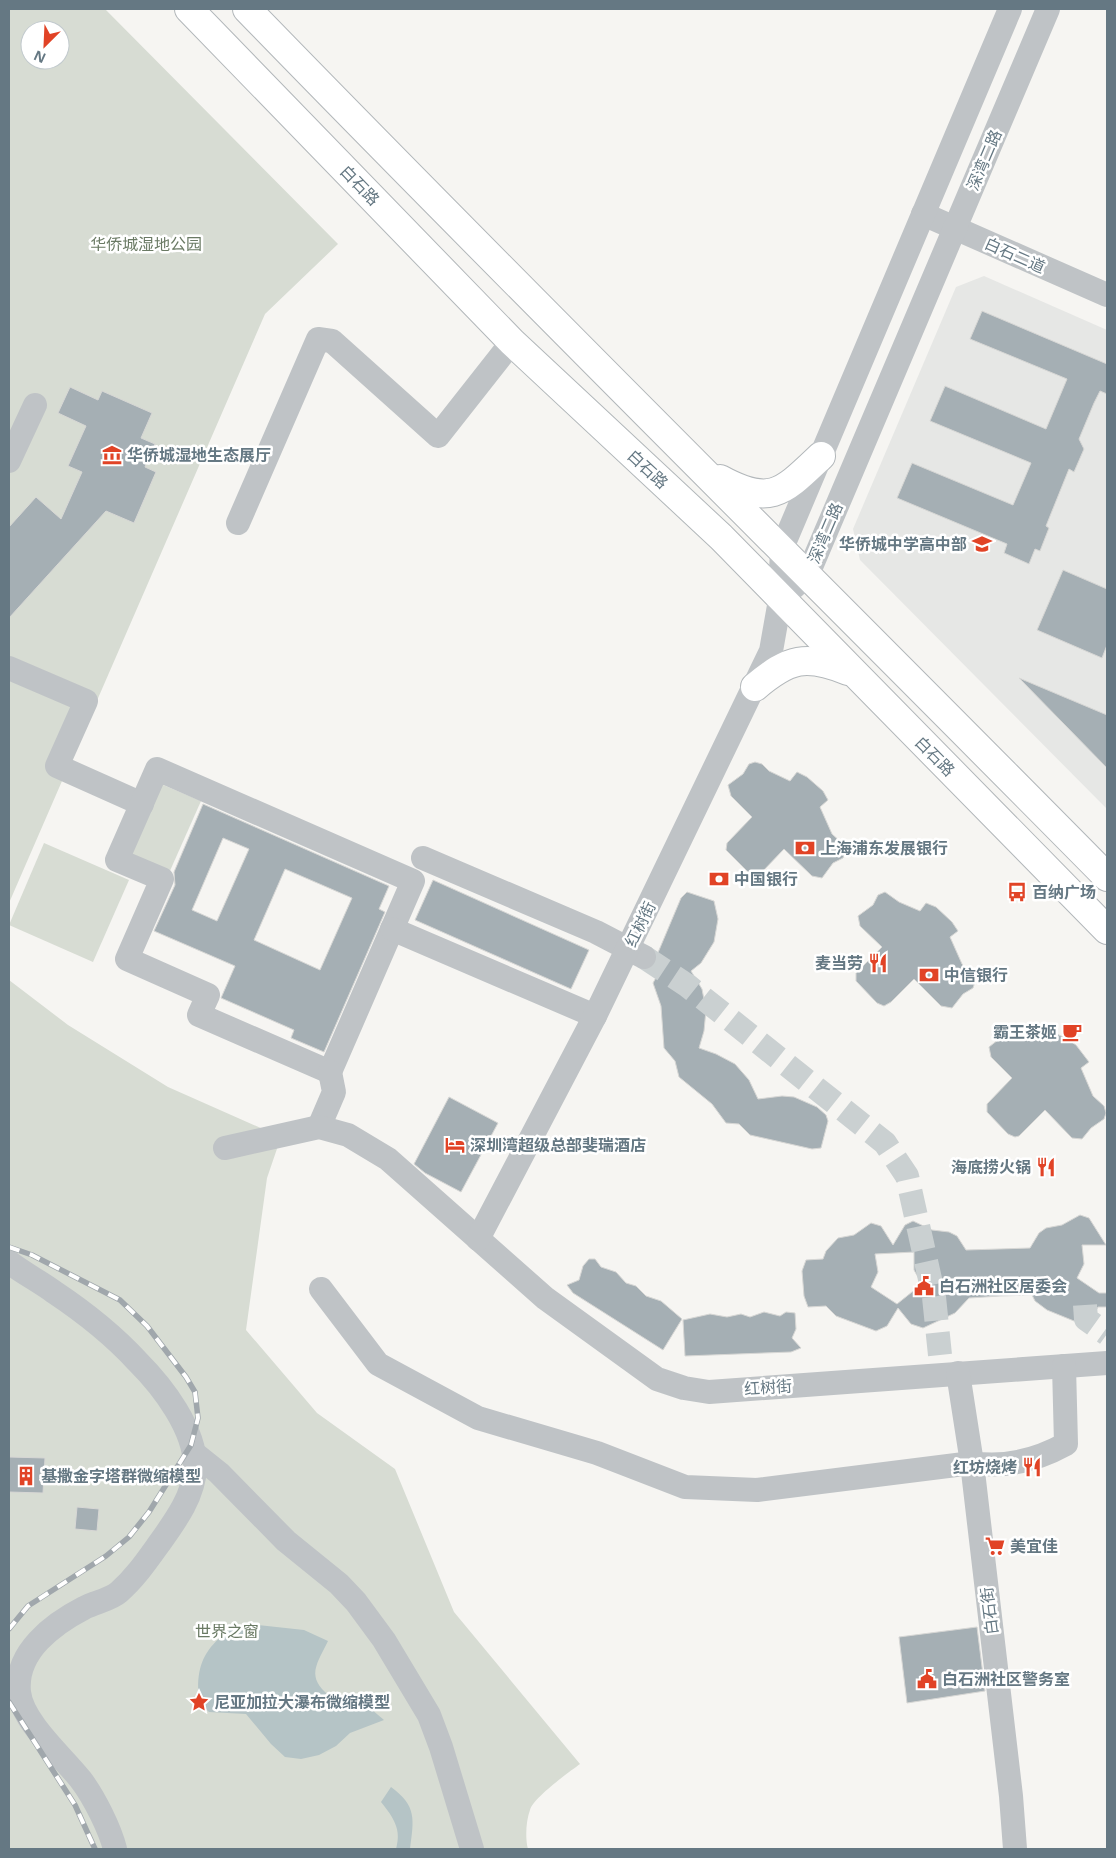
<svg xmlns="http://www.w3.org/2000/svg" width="1116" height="1858" font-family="'Noto Sans','Noto Sans SC',sans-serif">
<rect width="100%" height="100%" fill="#f6f5f2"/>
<path fill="#e6e7e5" d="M984,276L1107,330V809L860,560L853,529L956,287Z"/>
<g fill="#d7dcd3" fill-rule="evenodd">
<path d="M9,9H105L338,244L265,314L9,903ZM30,30H60V60H30Z"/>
<path d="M161,784L201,801L169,873L130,856Z"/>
<path d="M44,843L129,880L93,962L9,925Z"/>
<path d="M9,980L68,1025L168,1087L281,1137L267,1178L246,1330L317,1413L395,1469L454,1612L580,1764C569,1772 533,1798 530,1810C526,1821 525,1838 528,1849H9Z"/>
</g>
<g fill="#b5c4c6">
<path d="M258,1625L304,1630L328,1641C314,1669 306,1678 334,1700L358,1698L384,1720L350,1733L336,1746L319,1755L301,1759L285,1757L271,1744L246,1714L209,1712L199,1702C196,1674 200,1654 222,1636C227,1632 232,1627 239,1626C244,1624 252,1625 258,1625Z"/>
<path d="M391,1787C417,1806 414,1819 410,1849H396C402,1829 393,1817 381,1802Z"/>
</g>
<g fill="#a5afb4" stroke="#d7d7d5" fill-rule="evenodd">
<path d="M982,311L1107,364V394L1100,391L1094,403L1079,439L1084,449L1074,472L1069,469L1046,526L1049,528L1040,551L1035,549L1029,564L1004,553L1007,544L897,498L912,463L1013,505L1031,463L930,421L945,386L1046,429L1067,379L970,339Z"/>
<path d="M70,387L98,400L102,391L152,413L141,438L155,444L145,467L156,472L134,523L106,511L9,618V527L36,497L61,519L82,472L68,466L86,426L58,413Z"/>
<path d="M1063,570L1107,589V645L1102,658L1037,630Z"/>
<path d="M1019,678L1107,715V768Z"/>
<path d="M755,762L762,764L769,771L790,781L797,772L807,777L823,791L828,800L820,807L832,834L843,844L846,851L843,858L833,863L822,878L812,876L784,849L762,872L755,875L748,872L726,850L727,843L752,817L731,796L728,785L743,774L749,764Z"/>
<path d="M203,804L389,886L379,909L385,912L324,1052L291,1038L294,1030L221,998L235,966L154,931L175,885L174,872ZM223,838L249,849L217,921L192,910ZM285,869L352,898L320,970L254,940Z"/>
<path d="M433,880L589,950L571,989L415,920Z"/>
<path d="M687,892L714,901L718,919L714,942L701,963L691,971L702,989L706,1010L704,1031L699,1048L716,1054L735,1064L749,1080L758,1099L782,1096L794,1097L817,1107L826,1115L828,1121L821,1148L812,1149L750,1135L739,1124L726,1123L712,1104L679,1077L675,1061L664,1048L661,1006L653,983L659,972L656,963L657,955L681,898Z"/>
<path d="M885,892L899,902L920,911L926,903L936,907L952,922L958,931L950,937L962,964L973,975L975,982L973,988L963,994L952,1008L941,1006L914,979L891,1002L884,1006L877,1003L856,981V973L882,947L860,926L858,916L873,905L878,895Z"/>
<path d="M1016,1023L1022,1026L1030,1033L1051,1042L1057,1034L1067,1039L1076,1045L1089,1062L1081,1068L1093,1096L1104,1106L1106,1113L1104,1119L1091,1128L1082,1139L1072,1138L1045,1110L1019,1136L1015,1137L1008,1134L987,1112V1104L1012,1078L991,1057L989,1047L1003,1036L1009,1026Z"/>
<path d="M449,1097L498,1123L461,1192L425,1173L414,1164Z"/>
<path d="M1080,1215L1089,1218L1106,1245H1082L1084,1264L1077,1278L1099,1293H1107V1307H1098L1092,1317L1086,1321H1074L1047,1310L1035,1301L1032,1295L1000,1296L969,1298L955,1313L923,1328L911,1324L898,1308L887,1326L876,1331L836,1316L826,1306L808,1307L804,1296L802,1271L806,1260L823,1259L826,1251L838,1238L854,1235L871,1223L881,1226L893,1245L905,1225L913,1221L932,1230L949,1232L957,1236L966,1250L1030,1248L1039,1233L1046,1228L1062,1225ZM914,1252V1270L922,1284L897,1304L871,1287L878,1272L875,1254Z"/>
<path d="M589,1259H595L601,1267L616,1272L626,1283L636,1286L646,1296L661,1301L682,1319L663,1350L573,1293L567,1285L579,1280L583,1266Z"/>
<path d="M764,1312L780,1316L786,1312L795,1313L796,1329L792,1338L801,1348L791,1352L685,1356L683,1320L710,1314L727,1317L741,1314L750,1317Z"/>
<path d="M9,1457L45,1458L43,1493L9,1492Z"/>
<path d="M77,1507L99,1509L97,1531L75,1529Z"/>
<path d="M977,1627L985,1691L907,1703L899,1637Z"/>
</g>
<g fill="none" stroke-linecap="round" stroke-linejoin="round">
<g stroke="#cad0d1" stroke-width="24" stroke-dasharray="24 12" stroke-linecap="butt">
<path d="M644,957L688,986L885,1143L907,1176L934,1297L940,1355"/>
<path d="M1085,1305L1086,1319L1107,1334"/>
</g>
<defs>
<g id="major">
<path d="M189,9L512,342L721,537L1107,930"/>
<path d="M247,9C530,301 821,587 1107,877"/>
<path d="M720,479C771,507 783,492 821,456"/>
<path d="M755,687C789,658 806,654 848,671"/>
</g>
</defs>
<use href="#major" stroke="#b2b7ba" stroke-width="30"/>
<g stroke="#bfc3c6" stroke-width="24">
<path d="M923,214L1107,295"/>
<path d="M9,461L35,405"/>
<path d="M238,523L318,339L332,341L438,436L512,342"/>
<path d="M794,587L808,574L1048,9"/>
<path d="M9,668L86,701L57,766L142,804"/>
<path d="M157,769L413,881L330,1072L199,1015L208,995L127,959L162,879L117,860Z"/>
<path d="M423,858L596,932L644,957"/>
<path d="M392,929L595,1016"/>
<path d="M319,1127L334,1092L330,1072"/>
<path d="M225,1148L319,1127L348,1135L388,1159L545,1298L657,1379L684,1388L709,1392L1107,1363"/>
<path d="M478,1239L595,1016L771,651L780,600L782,548L1010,9"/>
<path d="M9,1262C23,1273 39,1281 54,1292C84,1312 113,1335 137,1361C163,1387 196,1430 195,1468C194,1495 176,1520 161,1541C148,1559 136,1577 119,1592C110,1600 95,1602 84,1608C53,1624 15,1652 19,1692C22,1722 63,1757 81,1780C94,1797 110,1829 115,1849"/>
<path d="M321,1289L378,1364L478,1418L597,1453L685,1487L757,1490L972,1463C1005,1468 1037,1460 1066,1444L1064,1366"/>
<path d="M958,1373L972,1463L1011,1796L1015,1849"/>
<path d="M194,1453L219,1473L286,1541L339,1584L356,1602L384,1640L429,1715L441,1747L472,1849"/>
</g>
<use href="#major" stroke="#fff" stroke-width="28"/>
<defs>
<g id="rail">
<path d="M9,1247L32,1255L120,1300L147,1326L186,1377L195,1392L198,1418L191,1445L149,1512L129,1537L106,1556L28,1606L9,1629"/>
<path d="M9,1702L75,1805L95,1849"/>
</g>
</defs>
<use href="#rail" stroke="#a0a7ac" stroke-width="5.5"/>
<use href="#rail" stroke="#fff" stroke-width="4" stroke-dasharray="11" stroke-linecap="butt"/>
</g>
<defs>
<symbol id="museum-bare" viewBox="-9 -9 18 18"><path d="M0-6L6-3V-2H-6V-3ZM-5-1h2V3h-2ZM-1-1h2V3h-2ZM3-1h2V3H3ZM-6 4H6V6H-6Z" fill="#e14326" stroke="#fff" stroke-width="2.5" paint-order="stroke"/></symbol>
<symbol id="school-bare" viewBox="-9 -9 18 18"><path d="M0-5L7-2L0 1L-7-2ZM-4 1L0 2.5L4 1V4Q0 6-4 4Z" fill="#e14326" stroke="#fff" stroke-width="2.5" paint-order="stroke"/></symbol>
<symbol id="bank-bare" viewBox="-9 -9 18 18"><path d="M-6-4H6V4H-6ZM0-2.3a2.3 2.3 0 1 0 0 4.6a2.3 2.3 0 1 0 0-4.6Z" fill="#e14326" stroke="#fff" stroke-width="2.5" paint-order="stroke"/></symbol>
<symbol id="bus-bare" viewBox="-9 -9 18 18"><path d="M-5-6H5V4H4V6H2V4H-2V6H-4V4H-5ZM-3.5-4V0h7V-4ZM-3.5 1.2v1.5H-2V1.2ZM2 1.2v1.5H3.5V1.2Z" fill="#e14326" stroke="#fff" stroke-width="2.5" paint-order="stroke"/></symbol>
<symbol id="restaurant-bare" viewBox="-9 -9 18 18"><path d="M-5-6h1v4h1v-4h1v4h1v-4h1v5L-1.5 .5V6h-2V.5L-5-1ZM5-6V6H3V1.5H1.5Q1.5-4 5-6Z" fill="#e14326" stroke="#fff" stroke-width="2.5" paint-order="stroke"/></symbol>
<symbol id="cafe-bare" viewBox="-9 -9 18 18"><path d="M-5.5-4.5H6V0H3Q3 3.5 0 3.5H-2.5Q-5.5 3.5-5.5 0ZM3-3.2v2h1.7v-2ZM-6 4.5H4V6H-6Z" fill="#e14326" stroke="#fff" stroke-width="2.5" paint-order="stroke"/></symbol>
<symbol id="hotel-bare" viewBox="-9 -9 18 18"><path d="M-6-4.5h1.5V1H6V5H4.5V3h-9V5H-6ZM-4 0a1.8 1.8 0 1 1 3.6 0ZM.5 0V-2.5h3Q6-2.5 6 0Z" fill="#e14326" stroke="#fff" stroke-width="2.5" paint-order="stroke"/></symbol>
<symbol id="civic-bare" viewBox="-9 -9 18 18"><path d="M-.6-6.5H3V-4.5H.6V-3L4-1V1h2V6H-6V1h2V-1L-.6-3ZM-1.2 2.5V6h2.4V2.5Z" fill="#e14326" stroke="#fff" stroke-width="2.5" paint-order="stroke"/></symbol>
<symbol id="building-bare" viewBox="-9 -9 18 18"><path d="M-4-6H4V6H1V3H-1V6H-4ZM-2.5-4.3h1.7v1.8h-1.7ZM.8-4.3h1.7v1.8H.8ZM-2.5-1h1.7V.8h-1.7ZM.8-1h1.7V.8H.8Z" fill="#e14326" stroke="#fff" stroke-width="2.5" paint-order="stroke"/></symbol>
<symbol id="supermarket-bare" viewBox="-9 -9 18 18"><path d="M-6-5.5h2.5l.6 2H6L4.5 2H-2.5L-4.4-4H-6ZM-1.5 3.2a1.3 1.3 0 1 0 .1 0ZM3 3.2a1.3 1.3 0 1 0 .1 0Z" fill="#e14326" stroke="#fff" stroke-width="2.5" paint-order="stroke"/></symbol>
<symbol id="sight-bare" viewBox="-9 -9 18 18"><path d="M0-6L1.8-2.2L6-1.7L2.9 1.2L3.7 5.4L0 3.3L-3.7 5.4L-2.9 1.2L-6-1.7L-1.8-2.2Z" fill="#e14326" stroke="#fff" stroke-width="2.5" paint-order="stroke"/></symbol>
</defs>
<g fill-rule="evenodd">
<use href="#museum-bare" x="98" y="441" width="28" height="28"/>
<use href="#school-bare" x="968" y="530" width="28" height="28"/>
<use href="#bank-bare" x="791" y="834" width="28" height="28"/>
<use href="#bank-bare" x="705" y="865" width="28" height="28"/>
<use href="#bus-bare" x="1003" y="878" width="28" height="28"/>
<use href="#restaurant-bare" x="864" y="949" width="28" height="28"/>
<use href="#bank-bare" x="915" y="961" width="28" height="28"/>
<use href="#cafe-bare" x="1058" y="1018" width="28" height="28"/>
<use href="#hotel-bare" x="441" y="1131" width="28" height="28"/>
<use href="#restaurant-bare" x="1032" y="1153" width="28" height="28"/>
<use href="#civic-bare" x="910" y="1272" width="28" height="28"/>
<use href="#restaurant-bare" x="1018" y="1453" width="28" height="28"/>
<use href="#building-bare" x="12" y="1462" width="28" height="28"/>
<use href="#supermarket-bare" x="981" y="1532" width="28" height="28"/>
<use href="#civic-bare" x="913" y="1665" width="28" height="28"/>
<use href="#sight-bare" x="185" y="1688" width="28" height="28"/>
</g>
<g text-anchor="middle" stroke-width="5" stroke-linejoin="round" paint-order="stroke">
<g font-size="16" fill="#657883" stroke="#fff">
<text transform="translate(984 160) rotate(-67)" y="6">深湾二路</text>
<text transform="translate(360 185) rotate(46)" y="6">白石路</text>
<text transform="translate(1015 255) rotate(24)" y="6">白石二道</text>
<text transform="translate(648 469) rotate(43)" y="6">白石路</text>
<text transform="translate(825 533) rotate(-67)" y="6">深湾二路</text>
<text transform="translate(935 756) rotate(45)" y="6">白石路</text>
<text transform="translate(640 924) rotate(-64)" y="6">红树街</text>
<text transform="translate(768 1387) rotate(-4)" y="6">红树街</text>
<text transform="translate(989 1611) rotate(-97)" y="6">白石街</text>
</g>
<g font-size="16" fill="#6a7a64" stroke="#fff">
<text x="146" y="250">华侨城湿地公园</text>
<text x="227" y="1637">世界之窗</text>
</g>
<g font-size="16" font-weight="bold" fill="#657883" stroke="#fff" text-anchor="start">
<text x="127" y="461">华侨城湿地生态展厅</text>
<text x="967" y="550" text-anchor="end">华侨城中学高中部</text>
<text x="820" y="854">上海浦东发展银行</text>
<text x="734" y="885">中国银行</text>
<text x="1032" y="898">百纳广场</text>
<text x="863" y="969" text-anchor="end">麦当劳</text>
<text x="944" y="981">中信银行</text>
<text x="1057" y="1038" text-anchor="end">霸王茶姬</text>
<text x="470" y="1151">深圳湾超级总部斐瑞酒店</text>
<text x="1031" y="1173" text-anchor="end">海底捞火锅</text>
<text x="939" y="1292">白石洲社区居委会</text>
<text x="1017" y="1473" text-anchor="end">红坊烧烤</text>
<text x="41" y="1482">基撒金字塔群微缩模型</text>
<text x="1010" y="1552">美宜佳</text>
<text x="942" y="1685">白石洲社区警务室</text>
<text x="214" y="1708">尼亚加拉大瀑布微缩模型</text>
</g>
</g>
<rect width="1116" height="1858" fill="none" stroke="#657883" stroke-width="20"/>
<g transform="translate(45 45) rotate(204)"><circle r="24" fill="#ffffff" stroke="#c1c9cd"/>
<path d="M0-4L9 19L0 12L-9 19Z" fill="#e14326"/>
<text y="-8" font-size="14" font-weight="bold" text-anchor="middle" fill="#657883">N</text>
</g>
</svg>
